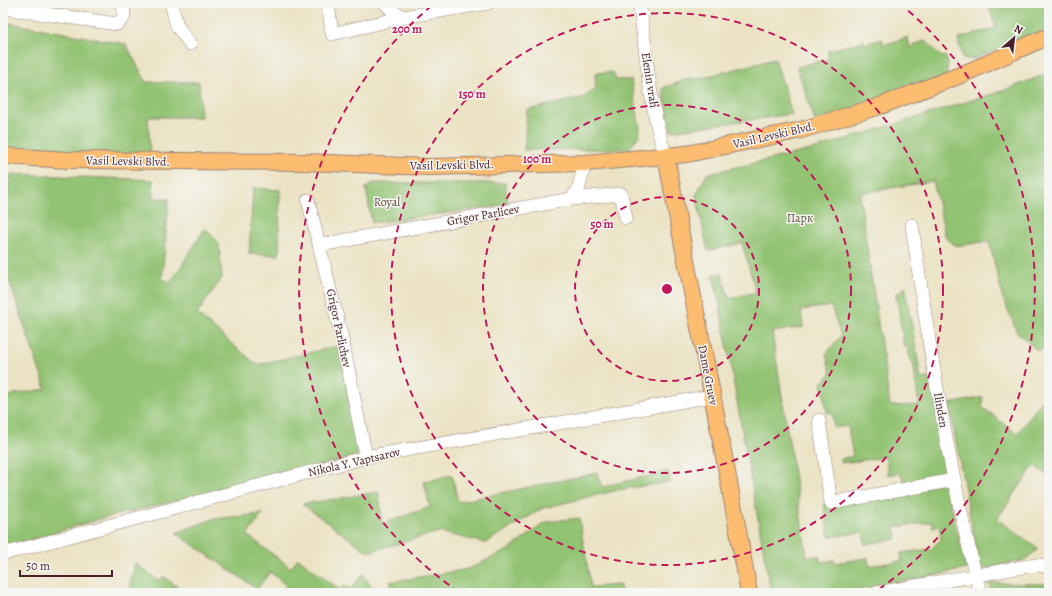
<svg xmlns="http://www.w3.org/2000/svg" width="1052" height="596" font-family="Alegreya,serif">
<rect width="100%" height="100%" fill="#f6f6f2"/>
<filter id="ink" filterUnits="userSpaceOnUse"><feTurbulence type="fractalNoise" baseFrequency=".025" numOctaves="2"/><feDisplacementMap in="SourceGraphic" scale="8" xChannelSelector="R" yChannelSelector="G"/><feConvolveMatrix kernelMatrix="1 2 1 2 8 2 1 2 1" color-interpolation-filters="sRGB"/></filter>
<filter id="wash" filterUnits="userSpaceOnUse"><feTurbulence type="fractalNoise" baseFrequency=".012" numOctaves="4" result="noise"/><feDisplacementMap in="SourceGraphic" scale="16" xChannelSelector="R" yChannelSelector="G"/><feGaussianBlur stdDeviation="0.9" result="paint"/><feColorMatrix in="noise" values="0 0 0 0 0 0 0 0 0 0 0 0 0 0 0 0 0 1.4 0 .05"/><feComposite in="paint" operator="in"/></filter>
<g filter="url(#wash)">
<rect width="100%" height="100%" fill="#ebe3c4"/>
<g fill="#92c372" stroke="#6e714e">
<path d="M988,3H1049V28L974,59H963L958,40L960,38L996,28Z"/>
<path d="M3,22L126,44L146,82H199L201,117H148L150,156L3,149Z"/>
<path d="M908,37L910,48L925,40L942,57L945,56L948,63L946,79L815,121L797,67L829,59L827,51L864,41L865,44L882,39L884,45Z"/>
<path d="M775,59L792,114L671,131L663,88L691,78L697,79Z"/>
<path d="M613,72L616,80H631L640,128L639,136L629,149L524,150L527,110L584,97L596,89L595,73Z"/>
<path d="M1049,73V350L1044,347L1039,352L1017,332L1003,298L989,241L956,246L946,238L933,181L862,193L860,198L890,406L919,405L913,362L910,361L908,347H904L896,293L902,292L905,286L921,379L936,377L953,473L906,485L900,473L888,475L886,457L842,463L840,459L853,456L848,426L834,428L832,412L827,413L822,383L831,373L826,354L841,336L831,306L801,310L803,327L772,332L807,557L819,556L820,562L834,560V563L868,558L869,566L902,561L901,553L931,549L941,539L939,526L933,527L932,522L895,527L897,539L865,544L863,532L829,537L824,504L945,482L967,569L842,593H771L723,322L713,275L722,273L729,299L756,292L742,243L708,251L696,195L707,174L815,149L1008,89Z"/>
<path d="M11,174L153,180L154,198L169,199L162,279L171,282L205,228L219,244L222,278L197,314L257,365L338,346L361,446L355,457L100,519L3,548V399L15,394L46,389L3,263V220Z"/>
<path d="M373,183H505L508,205L372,223L366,188Z"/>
<path d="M253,188L280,190L279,255L249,254Z"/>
<path d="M1049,392V476L1034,466L997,519L1038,549L1025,560L980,570L949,404L983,397L982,407L1017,434Z"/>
<path d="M669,471L670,482L618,490L543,508L485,543L439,532L368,552L302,504L379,492L382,524L430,507L424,482L452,475L458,502L597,473L602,487Z"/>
<path d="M263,514L247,535L291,568L298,558L340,590L344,585L351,589L363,574L376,593H283L286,585L270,572L257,589L176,533L213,519Z"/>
<path d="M579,518L591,587L620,585L621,593H395L390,582L468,569L510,549L546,522Z"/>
<path d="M135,563L159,581L163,576L185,593H139L130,586Z"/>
<path d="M988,583L1049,584V593H994Z"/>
</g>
</g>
<g filter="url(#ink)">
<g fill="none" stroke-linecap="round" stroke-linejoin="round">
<defs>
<g id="minor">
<path d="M171,3L177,26L190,44"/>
<path d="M328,3L332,34L404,17"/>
<path d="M385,3L394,12L404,17L488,3"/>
<path d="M639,3C647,54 649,108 666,156"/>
<path d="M3,8L117,24L124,17L123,3"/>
<path d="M571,199L578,190L585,163"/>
<path d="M308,200L341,334L366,457"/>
<path d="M912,225C929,348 949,472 980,593"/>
<path d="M320,245L571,199L621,194L626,218"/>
<path d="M819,420L831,503L954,480"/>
<path d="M3,554L366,457L712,396"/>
<path d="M877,593L1028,566L1039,565L1049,567"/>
</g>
<g id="major">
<path d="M3,156L68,160L304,162L429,167L585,163L687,154L801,130L880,106L963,74L1049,36"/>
<path d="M666,156C693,302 724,447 749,593"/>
</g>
</defs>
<use href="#minor" stroke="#9a8178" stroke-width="14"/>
<use href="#major" stroke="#9a8178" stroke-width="18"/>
<use href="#minor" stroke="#fff" stroke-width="13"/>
<use href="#major" stroke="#fdbd6f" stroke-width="16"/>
</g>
</g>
<g fill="none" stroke="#c2185b" stroke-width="2" stroke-dasharray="7 5">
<circle cx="667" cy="289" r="92"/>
<circle cx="667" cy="289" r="184"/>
<circle cx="667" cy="289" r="276"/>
<path d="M459 592A368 368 0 0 1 435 3M899 3A368 368 0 0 1 875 592"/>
</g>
<g text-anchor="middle" stroke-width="3" stroke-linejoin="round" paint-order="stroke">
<g font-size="12" fill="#4a1f2b" stroke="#f6f6f2">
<text transform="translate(650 80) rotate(81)" y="4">Elenin vrah</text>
<text transform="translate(774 135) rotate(-13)" y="4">Vasil Levski Blvd.</text>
<text transform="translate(128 161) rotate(1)" y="4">Vasil Levski Blvd.</text>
<text transform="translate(452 165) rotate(-1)" y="4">Vasil Levski Blvd.</text>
<text transform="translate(483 215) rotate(-10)" y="4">Grigor Parlicev</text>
<text transform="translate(339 328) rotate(78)" y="4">Grigor Parlichev</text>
<text transform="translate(708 375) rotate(79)" y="4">Dame Gruev</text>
<text transform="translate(941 410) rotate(80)" y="4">Ilinden</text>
<text transform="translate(354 462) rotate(-13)" y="4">Nikola Y. Vaptsarov</text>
</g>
<g font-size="12" fill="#605040" stroke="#f6f6f2">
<text x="387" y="206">Royal</text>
<text x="800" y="222">Парк</text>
</g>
</g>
<circle cx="667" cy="289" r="6" fill="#c2185b" stroke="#f6f6f2" stroke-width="2"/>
<g font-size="12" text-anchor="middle" font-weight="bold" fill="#c2185b" stroke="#f6f6f2" stroke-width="3" stroke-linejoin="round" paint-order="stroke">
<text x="407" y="33">200 m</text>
<text x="472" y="98">150 m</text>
<text x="537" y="163">100 m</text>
<text x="602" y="228">50 m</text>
</g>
<rect width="1052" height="596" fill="none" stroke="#f6f6f2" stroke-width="16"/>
<g transform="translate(1014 38) rotate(28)" stroke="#f6f6f2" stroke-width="3" paint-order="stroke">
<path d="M0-3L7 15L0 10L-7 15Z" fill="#4a1f2b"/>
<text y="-6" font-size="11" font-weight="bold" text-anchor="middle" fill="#4a1f2b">N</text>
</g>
<path d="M20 570v6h92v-6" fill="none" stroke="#4a1f2b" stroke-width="2"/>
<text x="26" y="570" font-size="12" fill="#4a1f2b" stroke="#f6f6f2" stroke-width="3" paint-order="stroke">50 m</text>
</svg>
